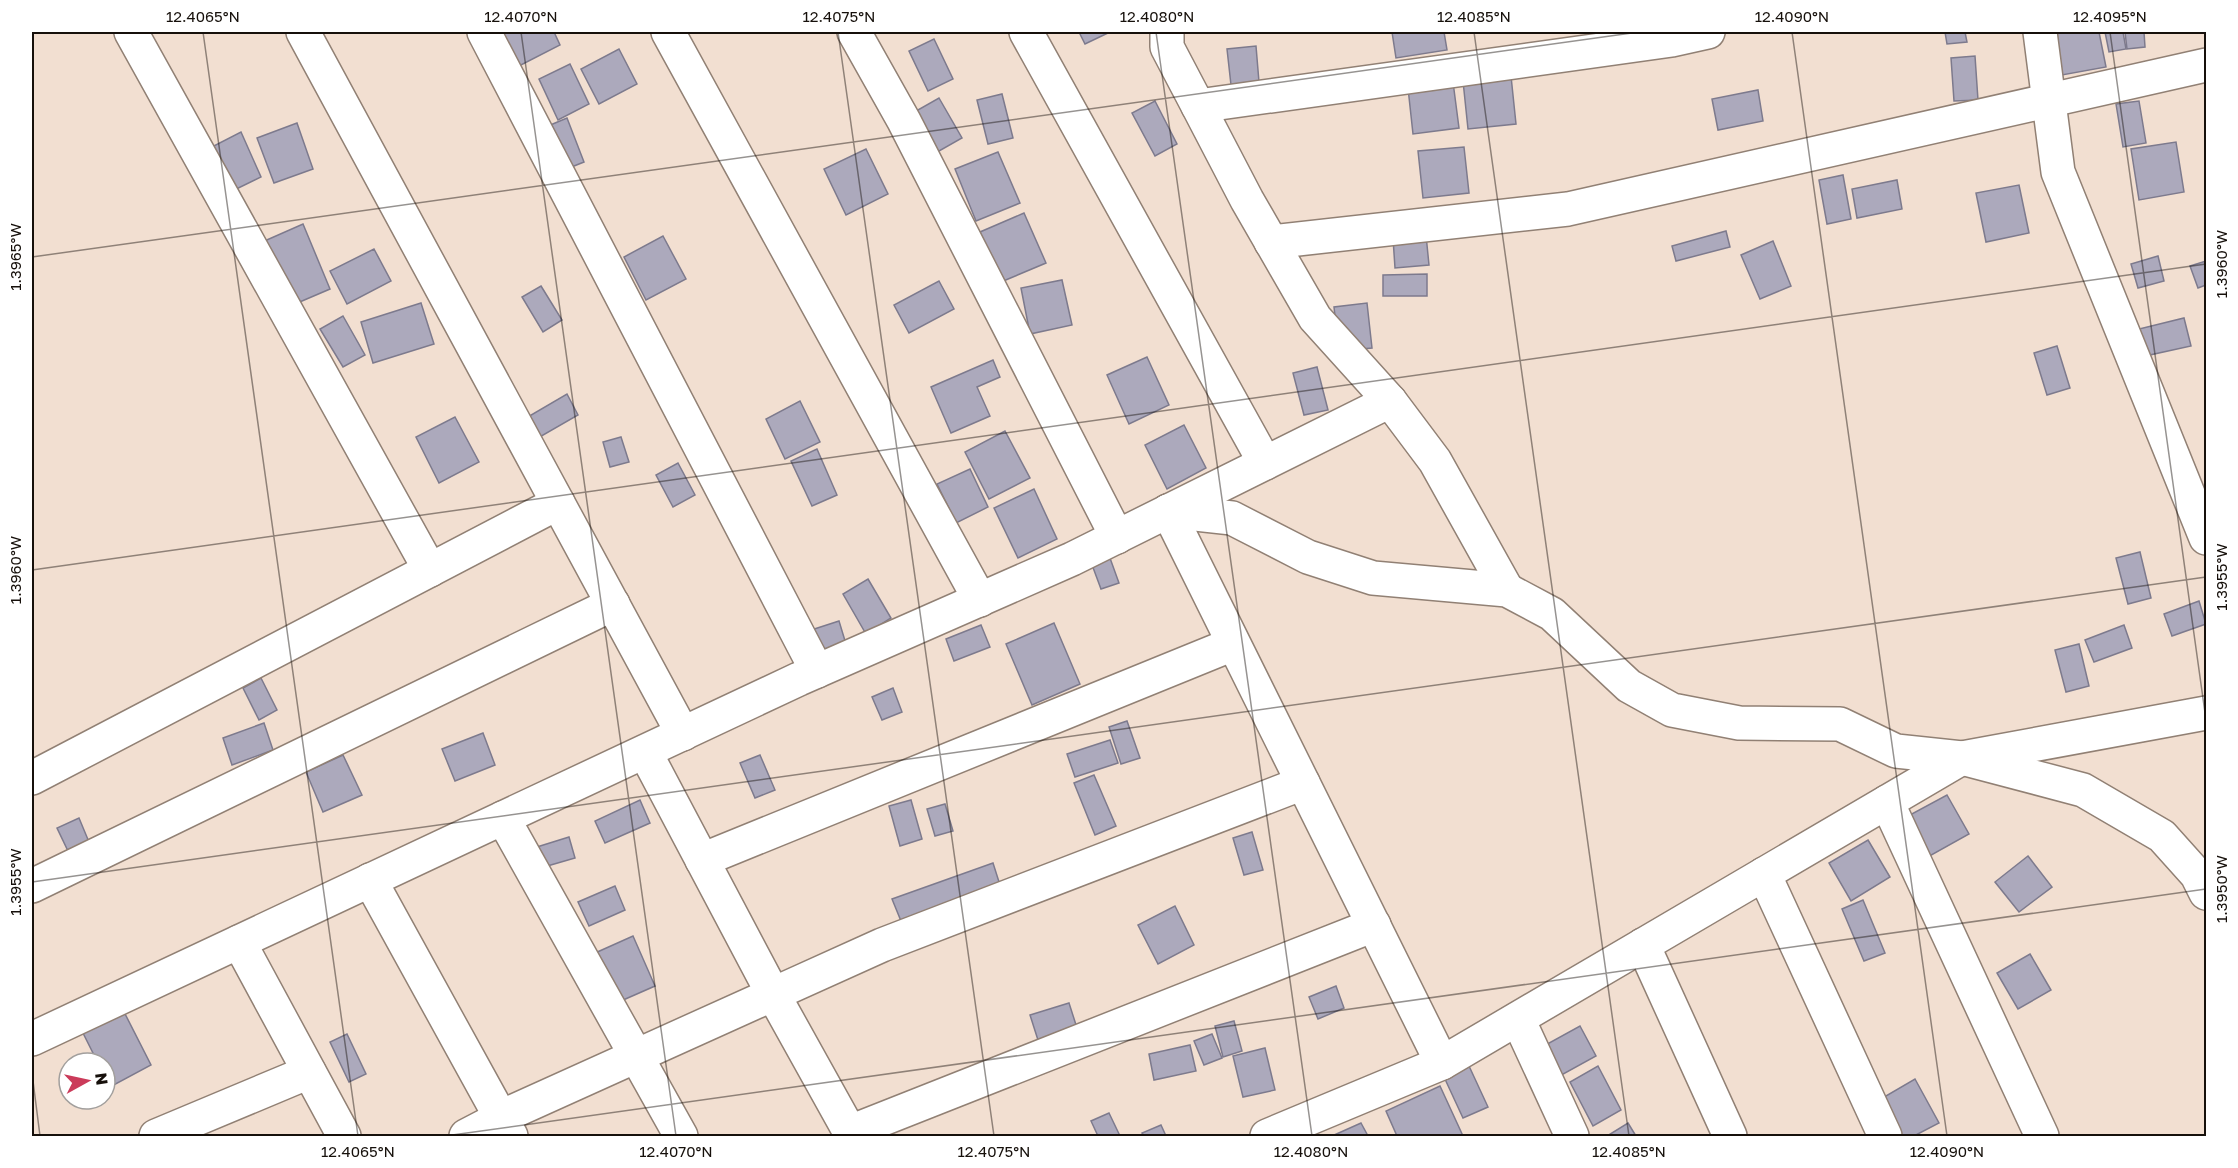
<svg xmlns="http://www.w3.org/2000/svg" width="2238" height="1168" font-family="'Golos Text',sans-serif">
<rect width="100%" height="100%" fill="#f2dfd1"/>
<g fill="#aca9bc" stroke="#7d7a8d" stroke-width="1.5">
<path d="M499,32H554L560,45L517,67Z"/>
<path d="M1079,32H1110L1085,44Z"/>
<path d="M1392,32H1444L1447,50L1396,58Z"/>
<path d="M1945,32H1965L1967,42L1947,44Z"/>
<path d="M2054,32H2099L2106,67L2062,75Z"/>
<path d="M2105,32H2123L2126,49L2109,52Z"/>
<path d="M2125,32H2144L2145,47L2127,49Z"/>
<path d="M934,39L953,79L928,91L909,51Z"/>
<path d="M1256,46L1259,82L1231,85L1227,49Z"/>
<path d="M619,49L637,84L599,104L581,69Z"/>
<path d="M1975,56L1978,100L1954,101L1951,58Z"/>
<path d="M570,64L589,104L558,120L539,79Z"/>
<path d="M1511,76L1516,124L1468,129L1463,81Z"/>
<path d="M1453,82L1459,128L1413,134L1408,88Z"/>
<path d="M1758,90L1763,121L1718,130L1712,99Z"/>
<path d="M1002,94L1013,138L988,144L977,100Z"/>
<path d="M939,98L962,138L925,159L902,119Z"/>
<path d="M1155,101L1177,144L1155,156L1132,113Z"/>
<path d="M2139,101L2146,143L2123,147L2116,104Z"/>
<path d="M567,118L584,162L564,170L548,126Z"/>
<path d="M297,123L313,169L274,183L257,138Z"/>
<path d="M241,132L261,177L220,197L200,153Z"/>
<path d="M2176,142L2184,192L2139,200L2131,149Z"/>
<path d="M1464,147L1469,193L1423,198L1418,151Z"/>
<path d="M866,149L888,194L846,215L824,169Z"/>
<path d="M998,152L1020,203L976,221L955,169Z"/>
<path d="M1843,175L1851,219L1827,224L1819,180Z"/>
<path d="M1897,180L1902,209L1857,218L1852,189Z"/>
<path d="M2019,185L2029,233L1986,242L1976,193Z"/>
<path d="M1024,213L1046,263L1001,282L980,232Z"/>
<path d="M303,224L330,289L281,310L253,246Z"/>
<path d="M1726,231L1730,247L1676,261L1672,246Z"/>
<path d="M1426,235L1429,265L1395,268L1393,238Z"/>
<path d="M663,236L686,279L646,300L624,257Z"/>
<path d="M1773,241L1791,286L1760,299L1741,255Z"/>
<path d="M374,249L391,281L347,304L330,271Z"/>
<path d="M2158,256L2164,281L2138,288L2131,264Z"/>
<path d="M2206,261V285L2198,288L2190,266Z"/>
<path d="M1427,274V296H1383V275Z"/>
<path d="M1062,280L1072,325L1030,334L1021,288Z"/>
<path d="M939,281L954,309L909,333L894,305Z"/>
<path d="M541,286L562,320L543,332L522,297Z"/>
<path d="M421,303L434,344L373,363L361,322Z"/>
<path d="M1367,303L1372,348L1339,351L1334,307Z"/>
<path d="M343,316L365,355L343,367L320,329Z"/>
<path d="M2184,318L2191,346L2145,356L2139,329Z"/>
<path d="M2057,346L2070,388L2047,395L2034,353Z"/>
<path d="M1147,357L1169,405L1129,424L1107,375Z"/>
<path d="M993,360L1000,377L977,387L990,416L951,433L931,387Z"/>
<path d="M1317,367L1328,410L1304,415L1293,373Z"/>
<path d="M567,394L578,415L538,438L526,418Z"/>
<path d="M800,401L820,442L785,459L766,419Z"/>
<path d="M455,417L479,462L439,483L416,437Z"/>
<path d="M1184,425L1206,468L1167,489L1145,445Z"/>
<path d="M1005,431L1030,478L989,499L965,452Z"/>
<path d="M621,437L629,462L610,467L603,442Z"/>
<path d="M817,449L837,495L812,506L791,461Z"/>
<path d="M678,463L695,495L673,507L656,475Z"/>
<path d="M970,469L988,507L956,523L937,484Z"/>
<path d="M1034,489L1057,539L1018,558L994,508Z"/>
<path d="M1106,547L1119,583L1101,589L1088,554Z"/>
<path d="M2140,552L2151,598L2128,604L2116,558Z"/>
<path d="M868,579L891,618L866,634L843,594Z"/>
<path d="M2199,601L2206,624L2172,636L2164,614Z"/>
<path d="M839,621L846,644L812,656L805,632Z"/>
<path d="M1054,623L1080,684L1032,705L1006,644Z"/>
<path d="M981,625L990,647L954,661L946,639Z"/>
<path d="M2124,625L2132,648L2094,662L2085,640Z"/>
<path d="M2079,644L2089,686L2066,692L2055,650Z"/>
<path d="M261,678L277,710L259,720L243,688Z"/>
<path d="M893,688L902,712L882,720L872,697Z"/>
<path d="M1127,721L1140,758L1121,764L1109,727Z"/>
<path d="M264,723L273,750L232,765L223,738Z"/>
<path d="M483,733L495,765L455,781L442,749Z"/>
<path d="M1110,740L1118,763L1075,777L1067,754Z"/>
<path d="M343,755L362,795L323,812L306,772Z"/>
<path d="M760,755L775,790L755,798L740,763Z"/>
<path d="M1094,775L1116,826L1095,835L1074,783Z"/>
<path d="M1947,795L1969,834L1917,863L1895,823Z"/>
<path d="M640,800L650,823L605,843L595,821Z"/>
<path d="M911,800L922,839L900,846L889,806Z"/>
<path d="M945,804L953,831L935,836L927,809Z"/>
<path d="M79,818L89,842L68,851L57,828Z"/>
<path d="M1252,832L1263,870L1244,875L1233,838Z"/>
<path d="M569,837L575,858L530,871L524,851Z"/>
<path d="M1868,840L1890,877L1851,901L1829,863Z"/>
<path d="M2028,856L2052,887L2019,912L1995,882Z"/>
<path d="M993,863L1000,885L901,921L892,899Z"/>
<path d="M615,886L625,910L589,926L578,902Z"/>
<path d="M1863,900L1885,953L1864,961L1842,909Z"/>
<path d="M1175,906L1194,945L1158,964L1138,925Z"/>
<path d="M633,936L655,986L605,1008L584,958Z"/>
<path d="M2030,954L2051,990L2018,1009L1997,973Z"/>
<path d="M1336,986L1344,1008L1318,1019L1309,997Z"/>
<path d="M119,1002L151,1065L110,1087L105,1076V1063H98L78,1023Z"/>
<path d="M1069,1003L1077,1028L1038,1040L1030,1015Z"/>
<path d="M1234,1021L1242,1051L1223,1057L1215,1026Z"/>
<path d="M1580,1026L1596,1056L1556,1078L1540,1048Z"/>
<path d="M347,1034L366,1074L349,1082L330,1042Z"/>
<path d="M1212,1034L1222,1058L1204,1065L1194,1041Z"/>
<path d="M1190,1045L1196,1071L1154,1080L1149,1054Z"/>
<path d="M1265,1048L1275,1090L1243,1097L1233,1056Z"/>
<path d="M1469,1066L1488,1107L1463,1118L1444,1077Z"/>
<path d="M1598,1066L1621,1110L1593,1126L1570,1082Z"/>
<path d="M1915,1079L1939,1123L1914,1136H1899L1879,1100Z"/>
<path d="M1440,1086L1463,1136H1397L1386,1111Z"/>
<path d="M1109,1113L1120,1136H1098L1091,1121Z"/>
<path d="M1361,1123L1368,1136H1332Z"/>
<path d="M1628,1123L1636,1136H1607Z"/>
<path d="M1161,1125L1166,1136H1144L1142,1133Z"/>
</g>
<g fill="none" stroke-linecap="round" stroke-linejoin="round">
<defs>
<g id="street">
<path d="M131,32L430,570"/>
<path d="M303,32L683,734"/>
<path d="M484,32L817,671"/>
<path d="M668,32L980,600"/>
<path d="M854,32L904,121L1117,537"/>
<path d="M1026,32L1265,463"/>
<path d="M1167,32V47L1198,106L1247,200L1315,318L1390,401L1435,461L1507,590"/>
<path d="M2040,32L2058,172L2206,538"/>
<path d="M1198,106L1672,40L1708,32"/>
<path d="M1271,242L1568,209L2206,65"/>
<path d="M1168,511L1232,518L1308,557L1373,578L1507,590L1552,614L1629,686L1672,710L1739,723L1840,724L1896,751L1962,758L2083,790L2162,836L2197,875L2206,893"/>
<path d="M1168,511L1442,1063"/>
<path d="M645,752L773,994L852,1136"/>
<path d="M32,778L558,503"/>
<path d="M1887,802L2042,1136"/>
<path d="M503,818L681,1136"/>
<path d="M702,860L1233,644"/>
<path d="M1764,874L1885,1136"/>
<path d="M370,880L511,1136"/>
<path d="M32,886L613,604"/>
<path d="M239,942L344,1136"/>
<path d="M1643,945L1730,1136"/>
<path d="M1518,1019L1572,1136"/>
<path d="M32,1039L799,679L1072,559L1390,401"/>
<path d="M850,1132L1374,925"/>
<path d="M156,1136L309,1072"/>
<path d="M466,1136L512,1112L882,945L1303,783"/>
<path d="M1267,1136L1442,1063L1962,758L2206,713"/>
</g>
</defs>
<use href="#street" stroke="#918074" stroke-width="36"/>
<use href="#street" stroke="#fff" stroke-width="33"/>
</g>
<path fill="none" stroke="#16100b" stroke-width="1.5" stroke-opacity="0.45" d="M203,32L358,1136M521,32L676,1136M838,32L994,1136M1156,32L1312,1136M1474,32L1629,1136M1792,32L1947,1136M2110,32L2206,720M32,257L1639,32M32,570L2206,264M32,882L2206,577M32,1073L40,1136M445,1136L2206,889"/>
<rect width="2238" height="1168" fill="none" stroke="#ffffff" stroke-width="66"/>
<g transform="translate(87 1081) rotate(82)"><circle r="28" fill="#ffffff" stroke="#a29f9d" stroke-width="1.5"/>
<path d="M0-4.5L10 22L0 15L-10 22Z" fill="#cb3b5a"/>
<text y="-9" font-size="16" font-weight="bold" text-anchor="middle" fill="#16100b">N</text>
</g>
<rect x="33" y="33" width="2172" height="1102" fill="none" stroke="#16100b" stroke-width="2"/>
<g font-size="15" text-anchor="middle" fill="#16100b">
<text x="203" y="22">12.4065°N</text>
<text x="521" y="22">12.4070°N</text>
<text x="839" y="22">12.4075°N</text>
<text x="1157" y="22">12.4080°N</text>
<text x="1474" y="22">12.4085°N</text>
<text x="1792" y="22">12.4090°N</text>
<text x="2110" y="22">12.4095°N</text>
<text transform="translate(16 257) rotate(-90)" y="5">1.3965°W</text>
<text transform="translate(2222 264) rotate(-90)" y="5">1.3960°W</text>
<text transform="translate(16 570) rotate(-90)" y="5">1.3960°W</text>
<text transform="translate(2222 577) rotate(-90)" y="5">1.3955°W</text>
<text transform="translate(16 882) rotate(-90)" y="5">1.3955°W</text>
<text transform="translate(2222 889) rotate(-90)" y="5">1.3950°W</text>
<text x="358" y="1157">12.4065°N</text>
<text x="676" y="1157">12.4070°N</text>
<text x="994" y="1157">12.4075°N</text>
<text x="1311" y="1157">12.4080°N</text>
<text x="1629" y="1157">12.4085°N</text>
<text x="1947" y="1157">12.4090°N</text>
</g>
</svg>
